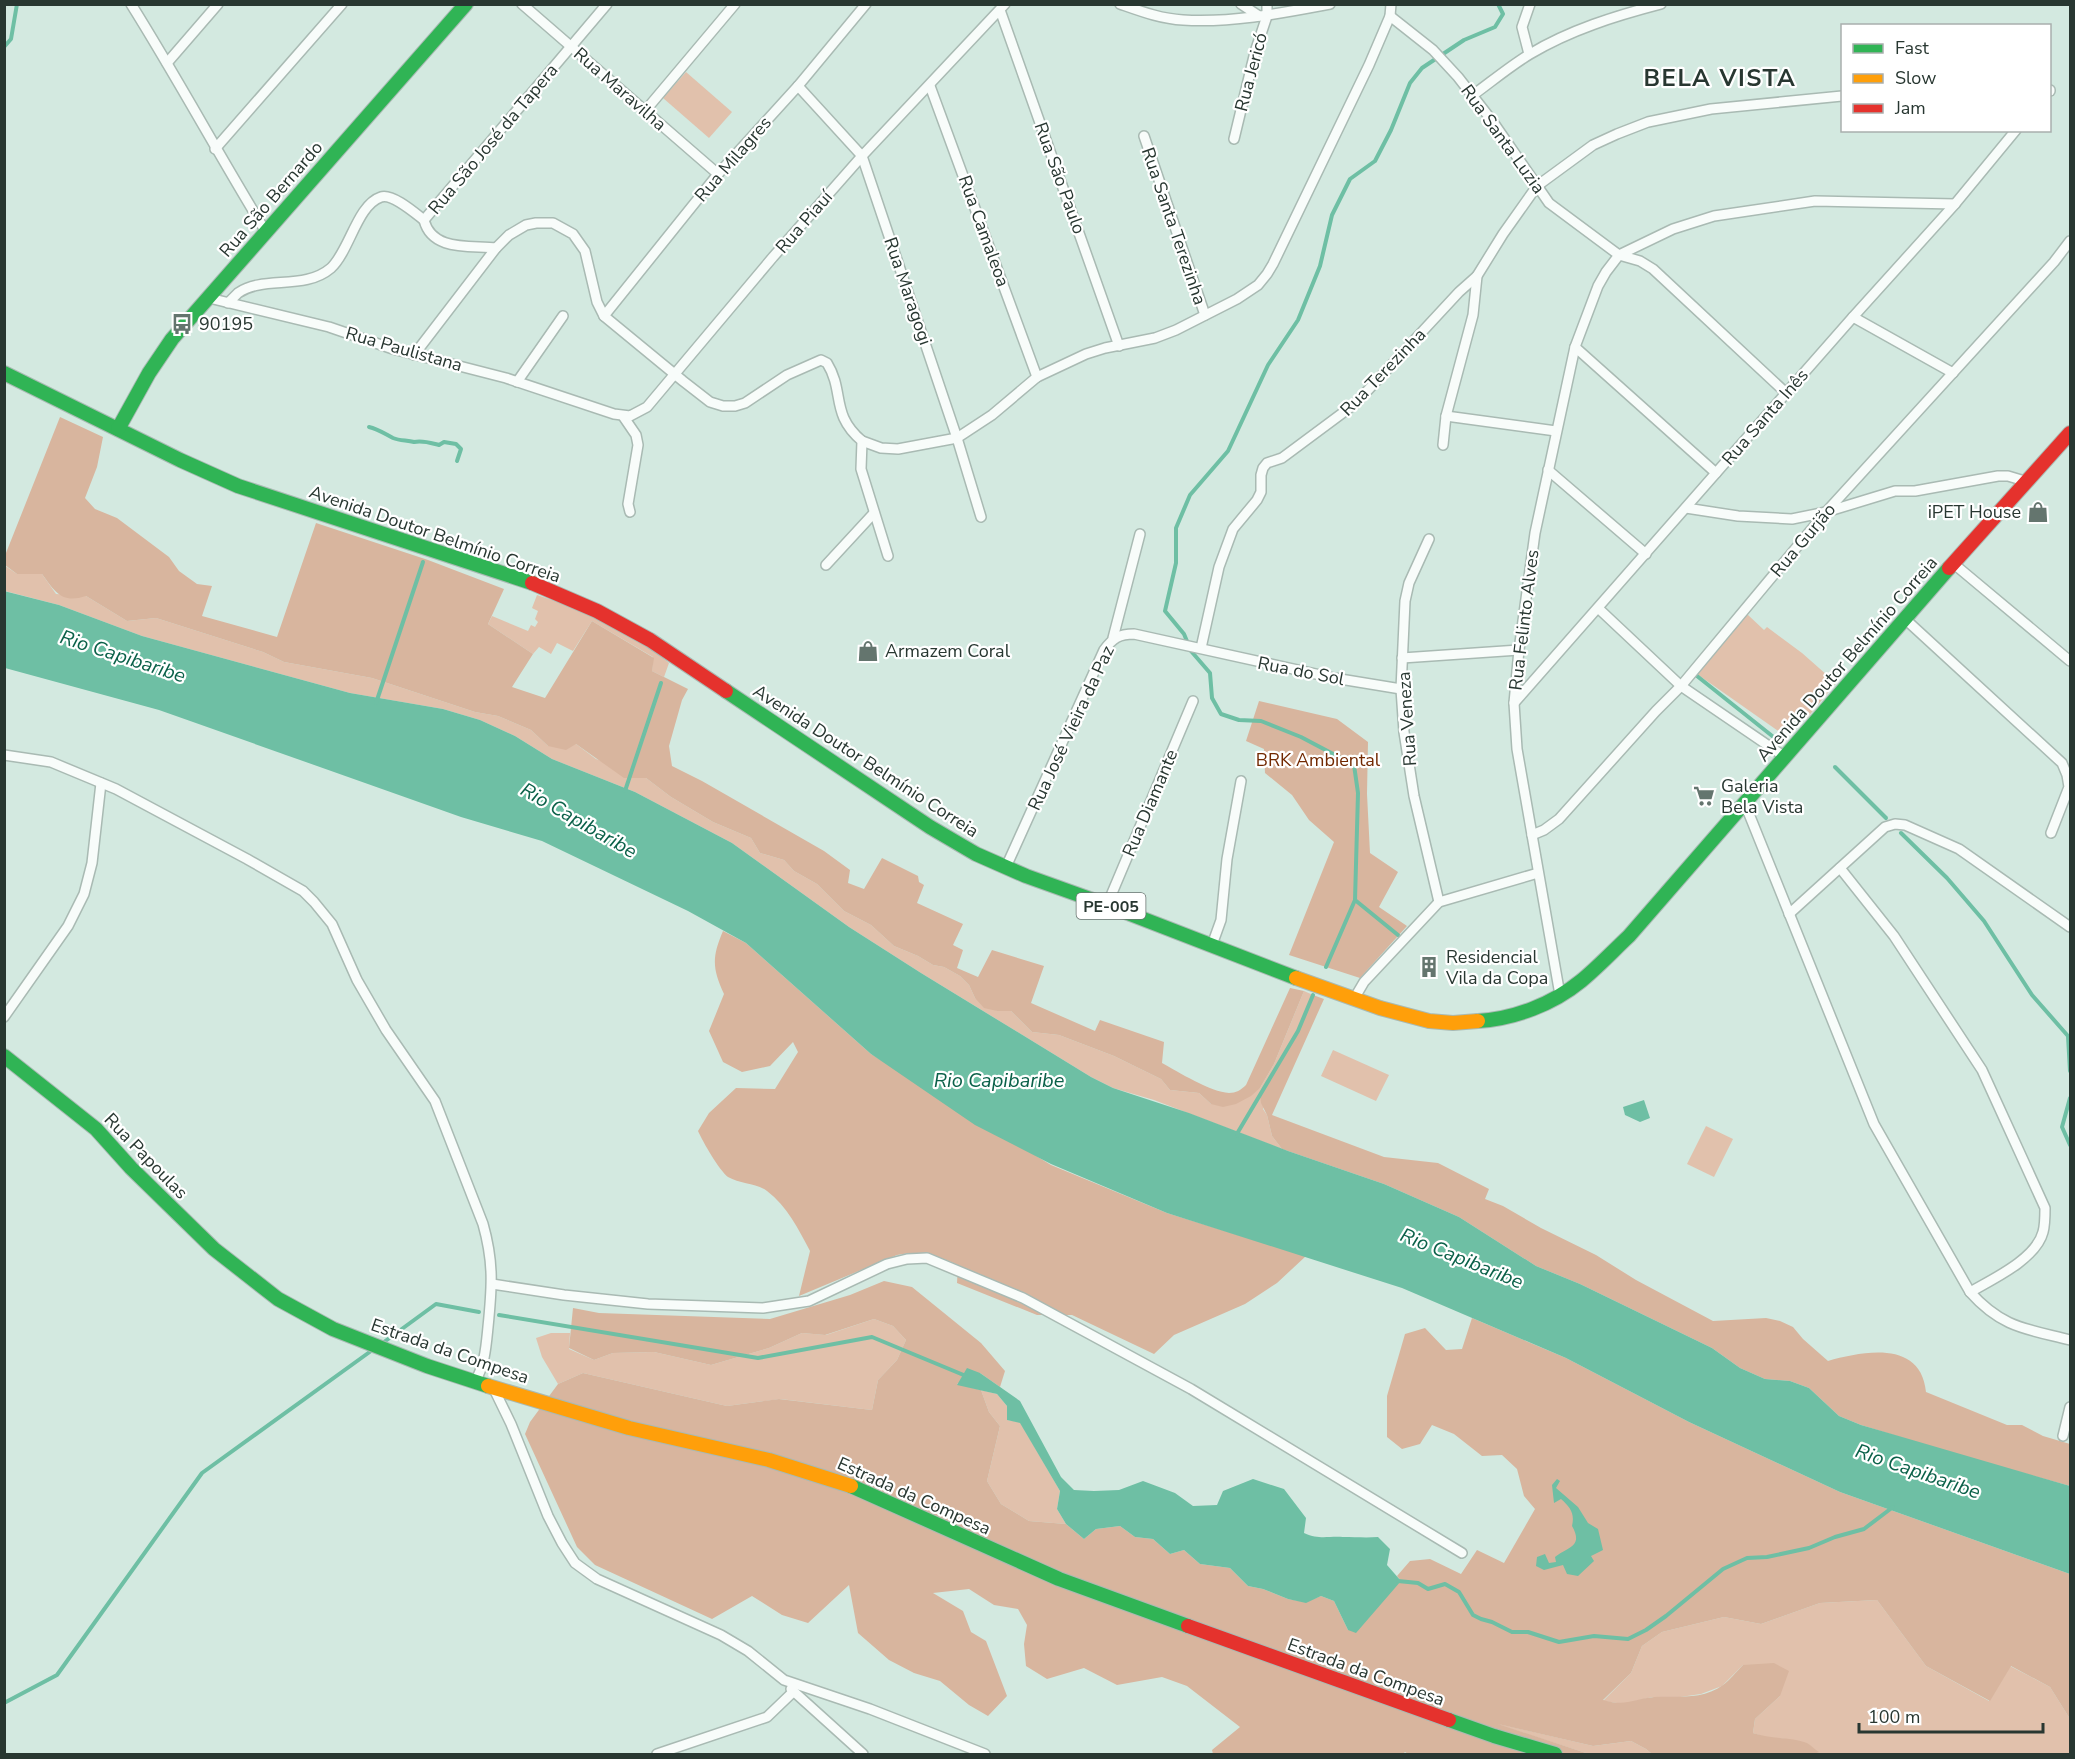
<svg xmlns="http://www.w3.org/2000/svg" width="2075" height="1759" font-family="'Nunito Sans',sans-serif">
<rect width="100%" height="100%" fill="#d3e9e0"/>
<g fill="#e1c1ac">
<path d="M686,72L732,112L709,138L663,98Z"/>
<path d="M4,565L17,574H42L56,594L86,596L127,621L156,618L263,652L284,662L372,678L475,712L498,716L531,730L548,746L576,744L596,759L646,778L671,797L713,822L751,838L760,853L784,860L794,871L817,884L844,911L871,925L894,946L918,956L933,965L944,967L960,976L969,985L975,998L997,1011H1011L1032,1032L1059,1035L1114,1056L1161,1079L1170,1090L1199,1093L1211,1104L1260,1088L1274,1064L1304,991L1313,995L1263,1109L1267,1115L1272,1136L1282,1149L1154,1100L1113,1088L1091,1077L921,973L849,927L732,843L635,792L552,759L515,736L480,720L443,709L350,693L142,636L59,605L5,591Z"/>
<path d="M537,595L600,616L654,651L669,663L664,677L652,671L653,657L592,621L573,651L557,643L551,654L539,647L533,654L488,624L492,616L528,631L531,625L535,627L538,622L535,619L538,611L532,608Z"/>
<path d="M1747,614L1764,630L1767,627L1802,653L1836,683L1807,718L1798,712L1781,733L1697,674Z"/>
<path d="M1333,1050L1389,1075L1376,1101L1321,1076Z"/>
<path d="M1706,1126L1733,1139L1714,1177L1687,1164Z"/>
<path d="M874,1319L893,1326L906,1340L897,1360L878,1380L872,1410L780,1399L727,1406L583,1373L558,1384L542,1357L536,1338L551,1333H570L569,1349L594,1360L613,1353L654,1352L711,1365L769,1348L802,1333L826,1335Z"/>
<path d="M981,1390L997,1394L1007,1406V1420L1020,1422L1060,1491L1057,1509L1066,1524L1029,1521L1001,1504L987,1481L1000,1426L989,1412Z"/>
<path d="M1877,1600L1926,1666L1989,1701L2010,1666L2050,1687L2070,1719V1754H1815L1818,1753L1786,1739L1768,1738L1753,1733L1755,1719L1780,1696L1743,1665L1722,1686L1701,1694L1680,1697H1652L1624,1704L1603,1701L1631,1673L1642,1646L1662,1632L1724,1617L1761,1624L1820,1603Z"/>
<path d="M1487,1721L1593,1746L1631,1741L1646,1749L1652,1754H1589Z"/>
</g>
<g fill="#d8b59e">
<path d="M60,417L103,437L97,467L85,498L95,509L117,518L169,557L179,571L197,584L212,586L202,616L277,637L316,523L428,560L504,589L488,624L533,654L512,687L545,698L592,621L654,658L652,671L688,689L682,700L669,746L672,766L702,781L824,851L850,870L848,883L864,889L882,858L918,876L919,882L924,885L917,903L963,924L953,945L963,950L957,968L978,977L992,950L1044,966L1031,1003L1095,1031L1100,1020L1164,1042L1162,1063C1178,1072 1211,1092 1229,1093C1236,1093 1241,1090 1246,1085L1290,988L1304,991L1274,1064L1260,1088L1251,1096L1236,1104L1223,1107L1211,1104L1199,1093L1170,1090L1161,1079L1114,1056L1059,1035L1032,1032L1011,1011H997L984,1008L975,998L969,985L960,976L944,967L933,965L918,956L894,946L871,925L844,911L817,884L794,871L784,860L760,853L751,838L713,822L671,797L646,778H624L576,744L566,750L548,746L531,730L498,716L475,712L372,678L284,662L263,652L156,618L127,621L86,596C62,604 55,592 42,574H17L5,565V553H6Z"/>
<path d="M1259,701L1337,719L1368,742L1367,794L1370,853L1398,872L1379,907L1407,926L1360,978L1289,955L1334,842L1309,820L1292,795L1265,773L1264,749L1246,741Z"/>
<path d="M723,931L746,943L871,1054L1051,1165L1167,1213L1306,1256L1277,1283L1245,1304L1174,1335L1154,1354L1072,1315H1037L957,1283L958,1265C938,1256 919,1250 897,1255L799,1296L810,1251C799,1230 787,1206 767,1191C756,1183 740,1184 728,1177C719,1170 703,1142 698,1131L709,1113L736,1088L775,1089L798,1052L793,1042L770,1066L742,1072L723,1062L709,1031L724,994C712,968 712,957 723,931Z"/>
<path d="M1313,995L1324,999L1272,1115L1384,1157L1438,1163L1489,1189L1485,1199L1503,1206L1541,1228L1596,1255L1636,1280L1713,1321L1766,1318L1780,1321L1793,1327L1803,1339L1828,1361C1864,1351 1921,1340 1926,1392L2007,1425H2022L2043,1436L2070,1444V1486L1955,1454L1861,1425L1839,1416L1809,1388L1790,1381L1765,1379L1740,1368L1712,1348L1580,1284L1536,1266L1459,1217L1384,1184L1282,1149L1272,1136L1267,1115L1261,1103L1260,1094L1298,1031Z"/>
<path d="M884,1281L912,1287L981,1343L1005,1371L1000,1387L980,1373L957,1384L981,1390L989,1412L1000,1426L987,1481L1001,1504L1029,1521L1066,1524L1084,1539L1096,1529L1120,1526L1135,1537L1153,1539L1170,1554L1184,1550L1200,1564L1230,1568L1248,1586L1263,1589L1288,1599L1306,1602L1321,1596L1334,1601L1348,1630L1401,1581L1397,1576L1410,1561L1430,1559L1461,1574L1477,1550L1504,1563L1535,1509L1524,1496L1517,1469L1502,1455L1482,1456L1454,1434L1432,1425L1420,1444L1402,1449L1387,1437V1396L1405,1334L1425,1328L1446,1350L1462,1349L1472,1318L1566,1358L1689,1422L1840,1492L2070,1574V1719L2050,1687L2011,1666L1990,1701L1926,1666L1877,1600L1820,1603L1761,1624L1724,1617L1662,1632L1642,1646L1631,1673L1603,1700C1627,1707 1632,1699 1654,1697C1677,1696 1703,1700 1723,1685C1730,1680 1736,1672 1743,1665L1774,1663L1789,1671L1780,1696L1755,1719L1753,1733C1770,1739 1792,1737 1807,1743C1811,1745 1815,1750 1819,1752L1815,1754H1652L1646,1749L1631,1741L1593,1746L1498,1724L1589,1754H1408L1405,1752L1403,1754H1213L1212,1750L1240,1727L1187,1686L1162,1677L1117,1685L1084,1668L1047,1679L1026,1666L1024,1644L1027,1625L1018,1609L994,1605L969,1589L933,1593L963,1611L971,1632L986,1641L1007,1696L988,1716L969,1705L940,1681L914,1673L889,1660L858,1633L849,1585L808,1623L782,1615L752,1596L712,1619L595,1565L577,1547L525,1434L530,1422L558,1384L583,1373L727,1406L779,1399L872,1410L878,1380L897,1360L906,1340L893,1326L874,1319L825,1335L802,1333L769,1348L711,1365L654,1352L613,1353L594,1360L569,1348L573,1308L599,1313L770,1319L850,1295Z"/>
</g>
<g fill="#6ebfa4">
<path d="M4,591L59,605L142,636L350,693L443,709L480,720L515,736L552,759L635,792L732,843L849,927L921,973L1091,1077L1113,1088L1189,1113L1288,1151L1384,1184L1459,1217L1536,1266L1580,1284L1712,1348L1740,1368L1765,1379L1790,1381L1809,1388L1839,1416L1861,1425L2070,1486V1574L1840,1492L1689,1422L1566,1358L1402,1288L1167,1213L1051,1164L975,1125L871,1054L746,943L688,911L542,841L461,817L159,710L5,668Z"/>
<path d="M1644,1100L1650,1118L1640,1122L1625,1115L1623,1107Z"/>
<path d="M967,1368L980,1373L1020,1401L1061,1477L1074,1490L1094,1491L1119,1490L1143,1481L1175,1493L1193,1506L1217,1505L1223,1491L1253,1479L1284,1489L1306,1518L1304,1533C1320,1540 1327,1536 1343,1537C1355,1537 1366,1538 1378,1537L1390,1549L1387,1565L1401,1581L1356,1633L1348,1630L1334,1601L1321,1596L1306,1603L1288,1599L1263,1589L1248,1586L1230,1568L1200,1564L1184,1550L1170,1554L1153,1539L1135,1537L1120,1526L1096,1529L1084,1539L1066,1524L1057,1509L1060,1491L1020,1423L1007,1420V1406L997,1394L957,1385Z"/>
<path d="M1557,1479L1560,1481L1556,1488L1578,1507L1588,1523L1598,1529L1603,1550L1591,1556L1594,1561L1578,1576L1567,1574L1563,1565L1544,1570L1536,1566L1537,1557L1545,1554L1549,1563L1556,1562L1555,1557C1567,1547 1584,1547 1572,1526C1575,1513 1570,1507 1561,1499L1554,1503L1552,1485Z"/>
</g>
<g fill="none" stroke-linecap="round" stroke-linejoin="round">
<g stroke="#6ebfa4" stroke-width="4">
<path d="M4,47L11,39L17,4"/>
<path d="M369,427C378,429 385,434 393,438C400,441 407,440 414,442C423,440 431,443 439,445L444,442L456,444L461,449L457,461"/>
<path d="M1697,676L1781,743"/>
<path d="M376,703L423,562"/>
<path d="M1835,767L1886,818"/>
<path d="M625,791L661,683"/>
<path d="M1901,833L1947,878L1984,921L2032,995L2068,1036L2070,1071"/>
<path d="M1355,900L1398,935"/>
<path d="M1326,967L1355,900L1358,793L1354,765L1301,737L1261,721L1239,720L1221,714L1212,698L1210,673L1191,651L1184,634L1165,611L1176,563V528L1190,495L1228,451L1268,365L1298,320L1320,266L1332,215L1350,179L1375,161L1391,130L1410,83L1422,68L1464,40L1495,27L1503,14L1498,4"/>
<path d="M2070,1098L2062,1127L2070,1145"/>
<path d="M1237,1136L1238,1132L1298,1031L1313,995"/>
<path d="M499,1315L758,1358L872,1337L966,1376"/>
<path d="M384,1342L436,1304L479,1312"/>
<path d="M1398,1581L1418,1583L1428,1589L1445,1584L1459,1592L1473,1615L1481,1619L1492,1622L1512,1632H1528L1559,1642L1594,1636L1628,1639L1646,1630L1666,1616L1723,1569L1747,1558L1767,1557L1809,1548L1835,1537L1864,1529L1893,1507"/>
<path d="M4,1703L57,1675L202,1473L371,1351"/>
</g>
<defs>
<g id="street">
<path d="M131,4C178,79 220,157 266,232"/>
<path d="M522,4L718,174"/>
<path d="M1120,4C1140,11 1161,19 1183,20C1232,23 1282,13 1330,4"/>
<path d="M1241,4L1259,16"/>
<path d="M1000,10L1119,346"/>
<path d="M1390,16L1433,50L1458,77L1493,122L1549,203L1619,255L1640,261L1653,269L1786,393"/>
<path d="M1529,54L1522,27L1530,4"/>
<path d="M167,63L218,4"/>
<path d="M798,86L862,156L957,438L981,517"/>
<path d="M930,86L1037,377"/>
<path d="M2050,91V90"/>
<path d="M1473,95C1491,82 1510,66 1530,54C1570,30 1615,16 1661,4"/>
<path d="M645,111L735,4"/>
<path d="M1144,136L1205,315"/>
<path d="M1234,139L1255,52L1267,16V4"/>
<path d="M215,149L342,4"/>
<path d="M424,220C432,252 471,245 496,248"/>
<path d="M209,298L329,327L393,349L506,378L614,414L630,416L647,407L773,257L862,156L1005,4"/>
<path d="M228,303C231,300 235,296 238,293C264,275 304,291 331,268C350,250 357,205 381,197C392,193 415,213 424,220L607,4"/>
<path d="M604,316L718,174L798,86L866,4"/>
<path d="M1853,317L1953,373"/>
<path d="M1575,347L1716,473"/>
<path d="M414,355L496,248L509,235L526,225L536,223H553L573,234L585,251L597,302L604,316L683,381L710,402L723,406H735L745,403L787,375L821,360L827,363C845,392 830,414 862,441L861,469L888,556"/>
<path d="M517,382L563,316"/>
<path d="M623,416L636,435L638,445L628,504L630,512"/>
<path d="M1446,416L1556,431"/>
<path d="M862,441L881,448L898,449L957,438L992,415L1037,377L1086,354L1105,348L1155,338L1176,330L1237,299L1258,285L1267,274L1273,264L1369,65L1390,16L1391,4"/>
<path d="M1443,445L1446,416L1473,315L1477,276L1503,234L1537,186L1593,145L1617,134L1648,122L1711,109L1842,96"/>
<path d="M1548,470L1646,554"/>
<path d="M1686,508L1738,516L1792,519L1826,512L1895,491H1915L1998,476H2008L2028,482"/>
<path d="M1429,539L1409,583L1405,601L1401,689L1404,732L1414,796L1439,902"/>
<path d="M1954,564L2070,661"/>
<path d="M826,565L874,513"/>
<path d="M1598,608L1681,686L1785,757"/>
<path d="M1904,618L2062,763L2067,775L2069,787L2051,833"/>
<path d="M1113,638L1140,534"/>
<path d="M1201,648L1219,567L1233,529L1257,500L1261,492V475L1263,468L1267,463L1282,458L1356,403L1459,292L1477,276"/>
<path d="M1402,658L1519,650"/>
<path d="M1514,703L1853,317L1955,204L2016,130"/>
<path d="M4,755L51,762L116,789L247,859L303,891L314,902L332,924L357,980L386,1030L435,1101L483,1224C494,1263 492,1287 488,1327C486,1347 485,1364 475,1382"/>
<path d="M1745,804L1874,1124L1970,1292C2002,1328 2027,1329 2070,1340"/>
<path d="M1532,835L1544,830L1559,819L1656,711L1681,686L1826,512L2054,262L2070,241"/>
<path d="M1006,867L1104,650C1113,638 1119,634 1134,634L1334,678L1401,689"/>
<path d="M1840,868L1894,936L1982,1070L2045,1208C2045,1216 2045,1225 2043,1232C2036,1259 1993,1279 1970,1292"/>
<path d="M1107,905L1193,701"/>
<path d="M1789,914L1885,827L1895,824L1905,825L1959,849L2070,927"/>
<path d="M1212,945L1221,920L1227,859L1241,781"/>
<path d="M1560,995L1517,749L1514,703L1519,650L1535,533L1575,347L1598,286L1606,272L1619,255L1673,229L1714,216L1815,201L1955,204"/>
<path d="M1354,999L1364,982L1439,902L1538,873"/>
<path d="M4,1017L68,926L84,894L92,863L101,783"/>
<path d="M492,1284L564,1295L648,1304L763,1308L809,1301L887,1264L907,1259L927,1258L1023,1298L1191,1389L1462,1553"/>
<path d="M493,1387L511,1424L548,1516L562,1543L575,1563L597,1579L721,1635L748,1651L784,1680L870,1709L985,1754"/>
<path d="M2063,1436L2070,1407"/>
<path d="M791,1689L863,1754"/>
<path d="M657,1754L767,1717L793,1692"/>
</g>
<g id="fast">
<path d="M4,373L180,460L238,486L532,583"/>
<path d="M118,429L149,373L172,339L466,4"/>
<path d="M726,691L930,827L976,854L1026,876L1107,905L1296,978"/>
<path d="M1478,1021C1514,1019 1553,1004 1581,981C1598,967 1613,951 1629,936L1949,568"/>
<path d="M4,1056L96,1129L131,1168L214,1249L278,1299L333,1329L427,1366L488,1386"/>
<path d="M851,1486L1059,1579L1188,1626"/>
<path d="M1449,1720L1494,1736L1555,1754"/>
</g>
<g id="slow">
<path d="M1296,978L1380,1008L1429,1021L1453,1023L1478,1021"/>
<path d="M488,1386L629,1428L769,1460L851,1486"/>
</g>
<g id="jam">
<path d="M1949,568L2070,433"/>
<path d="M532,583L597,611L650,640L726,691"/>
<path d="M1188,1626L1449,1720"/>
</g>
</defs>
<use href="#street" stroke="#a9bab3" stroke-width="12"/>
<use href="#fast" stroke="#a9bab3" stroke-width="16"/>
<use href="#slow" stroke="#a9bab3" stroke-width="16"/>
<use href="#jam" stroke="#a9bab3" stroke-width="16"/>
<use href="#street" stroke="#f8fcfa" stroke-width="9"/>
<use href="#fast" stroke="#30b455" stroke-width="14"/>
<use href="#slow" stroke="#ff9f0a" stroke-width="14"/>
<use href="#jam" stroke="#e5322d" stroke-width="14"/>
</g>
<defs>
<symbol id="bus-bare" viewBox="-9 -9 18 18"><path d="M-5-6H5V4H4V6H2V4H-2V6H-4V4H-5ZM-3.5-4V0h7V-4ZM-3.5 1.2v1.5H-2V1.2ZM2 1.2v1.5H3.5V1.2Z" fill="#64756e" stroke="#fff" stroke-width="2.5" paint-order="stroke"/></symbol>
<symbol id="shop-bare" viewBox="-9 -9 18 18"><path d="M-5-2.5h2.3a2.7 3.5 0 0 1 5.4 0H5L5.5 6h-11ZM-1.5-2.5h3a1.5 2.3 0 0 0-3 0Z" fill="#64756e" stroke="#fff" stroke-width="2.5" paint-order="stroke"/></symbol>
<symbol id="supermarket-bare" viewBox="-9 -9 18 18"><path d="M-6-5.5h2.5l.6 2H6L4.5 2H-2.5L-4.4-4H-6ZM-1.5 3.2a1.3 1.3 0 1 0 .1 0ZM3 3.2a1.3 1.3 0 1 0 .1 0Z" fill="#64756e" stroke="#fff" stroke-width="2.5" paint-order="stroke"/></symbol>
<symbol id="building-bare" viewBox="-9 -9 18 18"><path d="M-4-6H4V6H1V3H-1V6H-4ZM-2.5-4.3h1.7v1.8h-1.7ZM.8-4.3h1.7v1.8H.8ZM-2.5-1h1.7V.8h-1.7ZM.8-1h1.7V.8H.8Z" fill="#64756e" stroke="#fff" stroke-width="2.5" paint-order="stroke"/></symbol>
</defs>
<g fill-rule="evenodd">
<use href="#bus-bare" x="167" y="309" width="30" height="30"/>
<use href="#shop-bare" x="2023" y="497" width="30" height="30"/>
<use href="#shop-bare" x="853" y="636" width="30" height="30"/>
<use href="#supermarket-bare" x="1689" y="781" width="30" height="30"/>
<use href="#building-bare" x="1414" y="952" width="30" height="30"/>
</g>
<g text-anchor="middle" stroke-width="4.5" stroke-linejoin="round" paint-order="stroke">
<rect fill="#fff" stroke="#68736f" stroke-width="1.5" x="1076.5" y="893" width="69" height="26" rx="4.5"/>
<g font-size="16" font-weight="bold" fill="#283731">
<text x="1111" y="912">PE-005</text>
</g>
<g font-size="18" fill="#283731" stroke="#fff">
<text transform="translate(1251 72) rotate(-75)" y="6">Rua Jericó</text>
<text transform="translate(620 89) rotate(41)" y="6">Rua Maravilha</text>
<text transform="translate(493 139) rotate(-50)" y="6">Rua São José da Tapera</text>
<text transform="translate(1503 139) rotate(54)" y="6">Rua Santa Luzia</text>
<text transform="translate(733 159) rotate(-49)" y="6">Rua Milagres</text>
<text transform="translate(1060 178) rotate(70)" y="6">Rua São Paulo</text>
<text transform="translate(271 199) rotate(-49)" y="6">Rua São Bernardo</text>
<text transform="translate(804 222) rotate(-49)" y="6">Rua Piauí</text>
<text transform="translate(1174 226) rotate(71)" y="6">Rua Santa Terezinha</text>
<text transform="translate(984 231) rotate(70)" y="6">Rua Camaleoa</text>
<text transform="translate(908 291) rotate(71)" y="6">Rua Maragogi</text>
<text transform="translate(404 349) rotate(16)" y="6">Rua Paulistana</text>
<text transform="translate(1383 372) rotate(-46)" y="6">Rua Terezinha</text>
<text transform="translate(1765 417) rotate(-49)" y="6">Rua Santa Inês</text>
<text transform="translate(435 534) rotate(19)" y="6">Avenida Doutor Belmínio Correia</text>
<text transform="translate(1803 540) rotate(-50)" y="6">Rua Gurjão</text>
<text transform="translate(1524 620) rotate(-83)" y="6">Rua Felinto Alves</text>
<text transform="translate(1847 659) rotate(-49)" y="6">Avenida Doutor Belmínio Correia</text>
<text transform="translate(1301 671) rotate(11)" y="6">Rua do Sol</text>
<text transform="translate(1407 719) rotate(-94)" y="6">Rua Veneza</text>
<text transform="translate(1071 728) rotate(-65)" y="6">Rua José Vieira da Paz</text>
<text transform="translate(866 761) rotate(33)" y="6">Avenida Doutor Belmínio Correia</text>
<text transform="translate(1150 803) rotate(-67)" y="6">Rua Diamante</text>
<text transform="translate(146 1156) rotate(46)" y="6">Rua Papoulas</text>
<text transform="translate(450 1351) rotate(19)" y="6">Estrada da Compesa</text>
<text transform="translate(914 1496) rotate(24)" y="6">Estrada da Compesa</text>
<text transform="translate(1366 1672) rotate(20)" y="6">Estrada da Compesa</text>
</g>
<g font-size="18" fill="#283731" stroke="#fff" text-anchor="start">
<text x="199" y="330">90195</text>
<text x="2021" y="518" text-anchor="end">iPET House</text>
<text x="885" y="657">Armazem Coral</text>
<text x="1721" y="792">Galeria<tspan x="1721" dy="21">Bela Vista</tspan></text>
<text x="1446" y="963">Residencial<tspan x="1446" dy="21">Vila da Copa</tspan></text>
</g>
<g font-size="18" fill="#712800" stroke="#fff">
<text x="1318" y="766">BRK Ambiental</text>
</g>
<g font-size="20" font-style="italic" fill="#0b6149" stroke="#fff">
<text transform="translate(123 656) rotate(18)" y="7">Rio Capibaribe</text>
<text transform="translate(579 820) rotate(30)" y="7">Rio Capibaribe</text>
<text x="999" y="1087">Rio Capibaribe</text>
<text transform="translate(1462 1258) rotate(22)" y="7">Rio Capibaribe</text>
<text transform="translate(1918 1471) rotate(19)" y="7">Rio Capibaribe</text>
</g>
<g font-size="24" font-weight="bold" letter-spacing="1.5" fill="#283731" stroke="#fff">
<text x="1720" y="86">BELA VISTA</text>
</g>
</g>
<rect width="2075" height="1759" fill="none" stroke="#283731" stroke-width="12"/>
<rect x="1841" y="24" width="210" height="108" fill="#ffffff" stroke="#a9afad" stroke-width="1.5"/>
<rect x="1853" y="44" width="30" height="9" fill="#30b455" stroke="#a9afad" stroke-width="1.5"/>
<text x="1895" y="54" font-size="18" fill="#283731">Fast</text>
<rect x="1853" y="74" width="30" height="9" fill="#ff9f0a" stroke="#a9afad" stroke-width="1.5"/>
<text x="1895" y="84" font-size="18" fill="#283731">Slow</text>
<rect x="1853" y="104" width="30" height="9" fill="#e5322d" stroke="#a9afad" stroke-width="1.5"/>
<text x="1895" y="114" font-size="18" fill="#283731">Jam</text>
<path d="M1859 1723v9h184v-9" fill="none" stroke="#283731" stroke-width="3"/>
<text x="1868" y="1723" font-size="18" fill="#283731" stroke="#ffffff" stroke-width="4.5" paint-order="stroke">100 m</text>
</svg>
